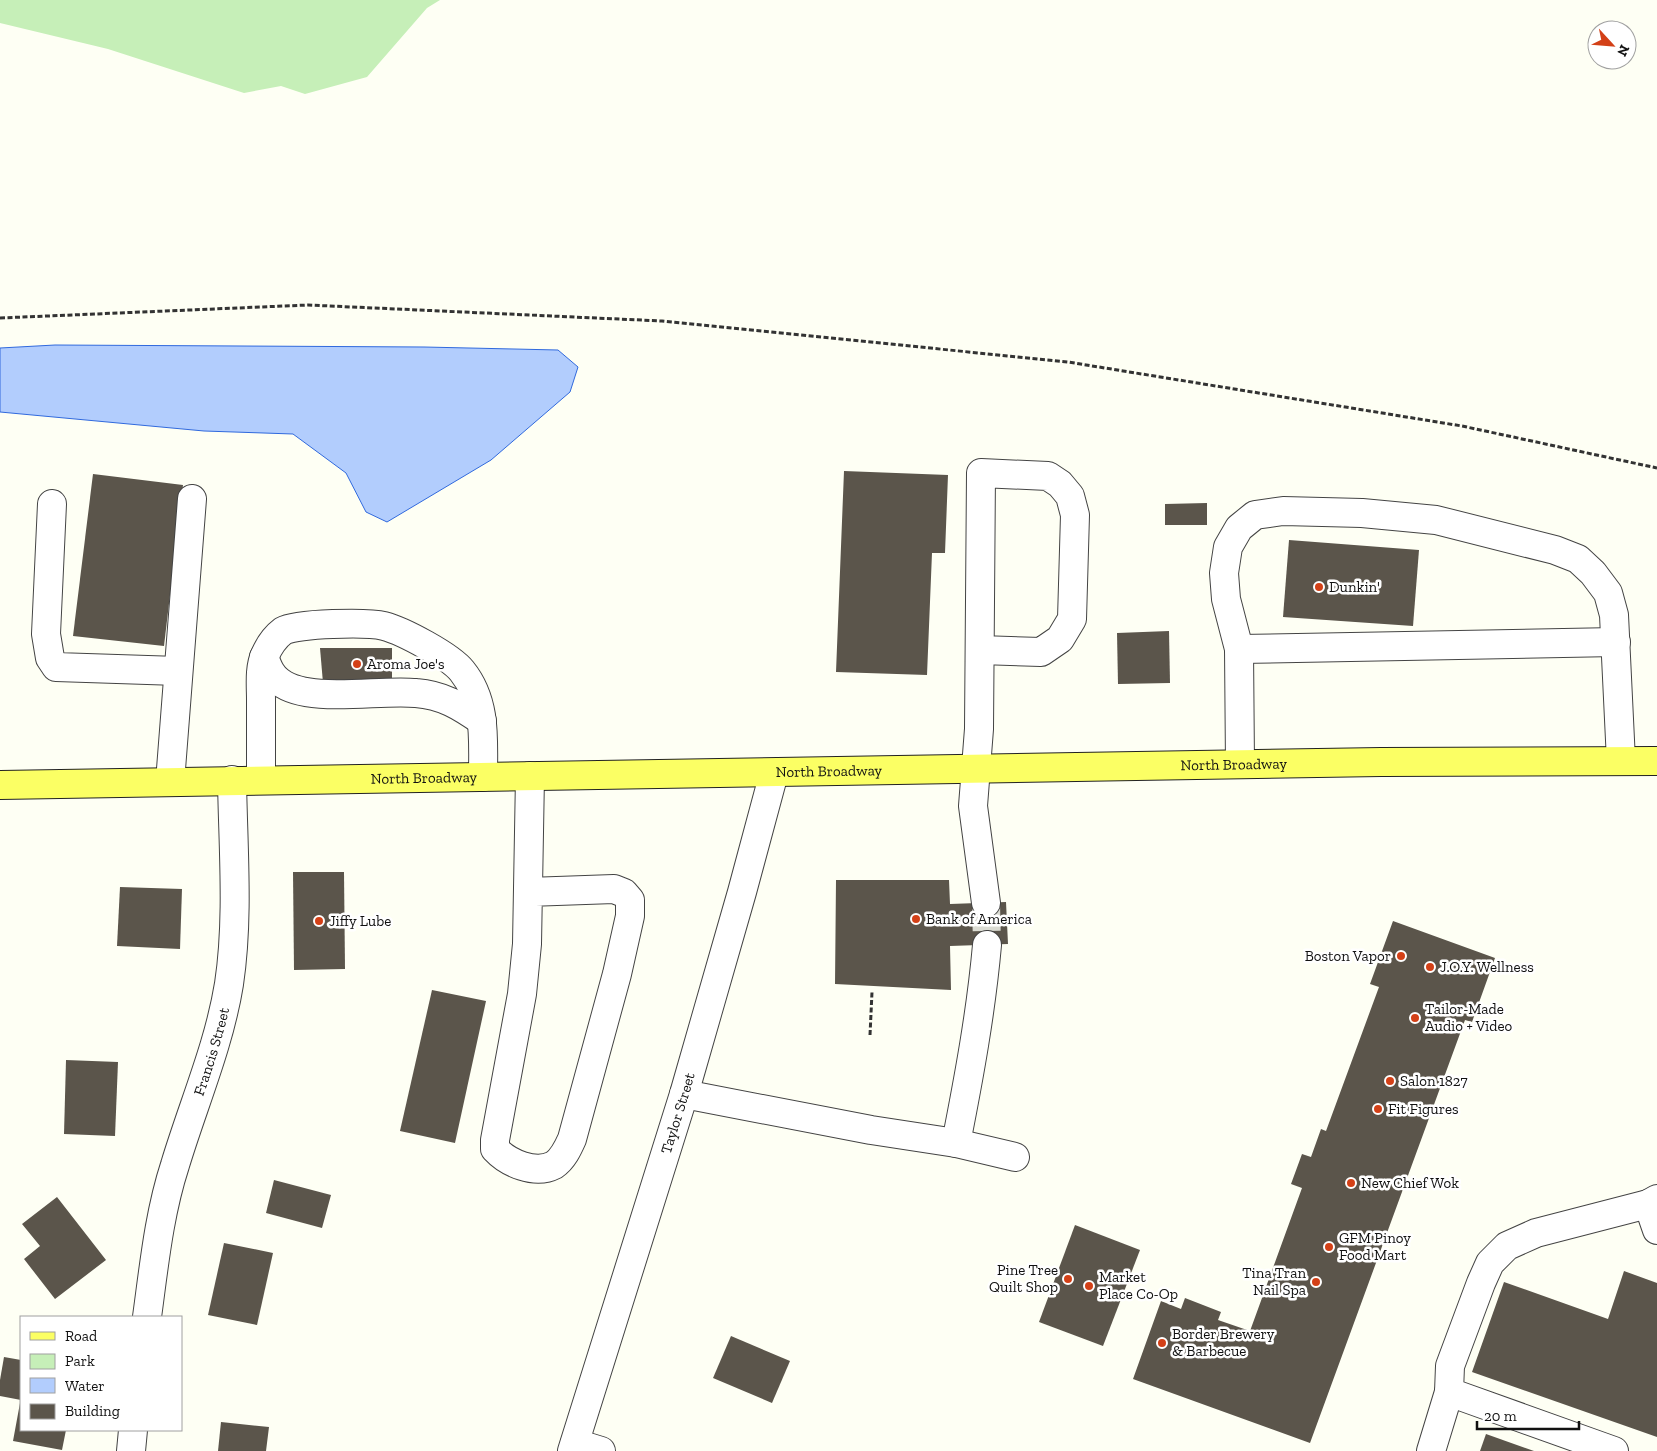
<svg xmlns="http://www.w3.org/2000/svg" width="1657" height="1451" font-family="'Zilla Slab',serif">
<rect width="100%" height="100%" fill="#fefff4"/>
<path fill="#c6efb8" d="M0,0H440L427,8L367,77L305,94L281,86L244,93L108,49L0,23Z"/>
<path fill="#b2cdfd" stroke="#3069dd" d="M55,345L424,347L558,350L578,367L570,392L491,460L387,522L366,512L346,473L293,434L204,431L0,412V348Z"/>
<g fill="#5b554b">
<path d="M844,471L948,475L945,553H932L927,675L836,672Z"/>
<path d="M93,474L183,485L164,646L73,636Z"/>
<path d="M1207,503V525H1165V504Z"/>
<path d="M1289,540L1419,550L1413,626L1283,617Z"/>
<path d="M1169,631L1170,683L1118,684L1117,633Z"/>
<path d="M320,648H392V680L323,683Z"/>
<path d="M293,872H344L345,969L294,970Z"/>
<path d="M836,880H949L950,904L1006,902L1008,944L950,946L951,990L835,984Z"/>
<path d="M120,887L182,889L180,949L117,946Z"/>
<path d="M1393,921L1495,958L1472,1022L1465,1020L1310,1443L1133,1379L1161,1301L1181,1309L1185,1298L1221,1312L1218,1320L1250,1331L1302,1188L1291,1184L1302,1154L1311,1157L1321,1129L1326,1131L1379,987L1370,984Z"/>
<path d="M432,990L486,1001L455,1143L400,1131Z"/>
<path d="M66,1060L118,1062L115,1136L64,1134Z"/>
<path d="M274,1180L331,1195L322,1228L266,1213Z"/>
<path d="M57,1197L106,1260L55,1299L24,1259L40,1246L22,1224Z"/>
<path d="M1075,1225L1140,1250L1103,1346L1039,1322Z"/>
<path d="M224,1243L273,1253L257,1325L208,1315Z"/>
<path d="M1624,1271L1657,1283V1437L1472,1372L1504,1282L1608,1319Z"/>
<path d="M731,1336L790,1361L772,1403L713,1378Z"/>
<path d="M4,1357L21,1360V1400L0,1396V1380Z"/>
<path d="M20,1403L21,1430H66L62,1450L13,1441Z"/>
<path d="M221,1422L269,1427L266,1451H218Z"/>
<path d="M1486,1434L1534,1451H1480Z"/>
</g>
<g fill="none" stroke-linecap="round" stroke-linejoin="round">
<path stroke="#dadbd2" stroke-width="28" stroke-dasharray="28 14" stroke-linecap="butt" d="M986,903L987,945"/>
<defs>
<g id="minor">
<path d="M52,504L46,634L50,658L56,667L178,671"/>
<path d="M1239,649L1616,642"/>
<path d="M980,650L1041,652L1060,639L1072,619L1075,515L1070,496L1060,484L1048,476L981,473L979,729L973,806L986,903"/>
<path d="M264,657C268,667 271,676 280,682C309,704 380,689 416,693C443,695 460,706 482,721"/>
<path d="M1240,764L1239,649L1226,599L1224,573L1228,547L1239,528L1255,515L1283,511L1362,513L1436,520L1555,550L1578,559L1593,573L1608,593L1614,615L1621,761"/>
<path d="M261,780C261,753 261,727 261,700C261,686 259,668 265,655C269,646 275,637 283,631C297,623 368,622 384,626C403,631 450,656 462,671C487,702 483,740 483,777"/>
<path d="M170,782L192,499"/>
<path d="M528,892L614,889L624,893L630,900V916L617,974L572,1139C568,1148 563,1159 554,1165C535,1175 508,1163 495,1149V1140L522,994L527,944L530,776"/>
<path d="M684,1094L871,1130L956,1143L1015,1157"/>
<path d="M956,1143C969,1077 981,1012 987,945"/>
<path d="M1648,1204L1657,1230"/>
<path id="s1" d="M147,1317C154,1266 159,1214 175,1165C193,1105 219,1046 229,984C239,918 233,847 232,780"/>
<path d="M575,1443L601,1451"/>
<path d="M131,1451L133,1430"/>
<path id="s2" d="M572,1451L684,1094L742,892L774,773"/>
<path d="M1431,1451L1449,1392"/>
<path d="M1614,1451L1449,1392L1450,1366L1481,1283L1490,1263L1507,1246L1536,1233L1648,1204L1657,1199"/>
</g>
<g id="major">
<path id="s3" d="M0,785L1381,762L1657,761"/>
</g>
</defs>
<use href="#minor" stroke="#444" stroke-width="30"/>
<use href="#major" stroke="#222" stroke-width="30"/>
<g stroke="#333" stroke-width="3" stroke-dasharray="5 2.5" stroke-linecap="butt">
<path d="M0,318L308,305L662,321L1068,362L1462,426L1657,468"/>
<path d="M870,1035L872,992"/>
</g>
<use href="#minor" stroke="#fff" stroke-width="28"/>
<use href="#major" stroke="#fbff64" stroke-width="28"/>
</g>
<g fill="#d34017" stroke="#fff" stroke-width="2">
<circle cx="1319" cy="587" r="5"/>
<circle cx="357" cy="664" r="5"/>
<circle cx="916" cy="919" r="5"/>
<circle cx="319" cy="921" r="5"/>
<circle cx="1401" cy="956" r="5"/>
<circle cx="1430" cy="967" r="5"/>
<circle cx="1415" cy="1018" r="5"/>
<circle cx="1390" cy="1081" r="5"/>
<circle cx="1378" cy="1109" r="5"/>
<circle cx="1351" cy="1183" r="5"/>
<circle cx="1329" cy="1247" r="5"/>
<circle cx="1068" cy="1279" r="5"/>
<circle cx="1316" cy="1282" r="5"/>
<circle cx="1089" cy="1286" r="5"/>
<circle cx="1162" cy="1343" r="5"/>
</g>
<g text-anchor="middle" stroke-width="5" stroke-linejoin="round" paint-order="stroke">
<g font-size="15" fill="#111" stroke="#fff" text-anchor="start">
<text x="1329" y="592">Dunkin'</text>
<text x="367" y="669">Aroma Joe's</text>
<text x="926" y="924">Bank of America</text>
<text x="329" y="926">Jiffy Lube</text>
<text x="1391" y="961" text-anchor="end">Boston Vapor</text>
<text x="1440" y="972">J.O.Y. Wellness</text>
<text x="1425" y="1014">Tailor-Made<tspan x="1425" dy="17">Audio + Video</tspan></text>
<text x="1400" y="1086">Salon 1827</text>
<text x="1388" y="1114">Fit Figures</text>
<text x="1361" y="1188">New Chief Wok</text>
<text x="1339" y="1243">GFM Pinoy<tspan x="1339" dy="17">Food Mart</tspan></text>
<text x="1058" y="1275" text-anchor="end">Pine Tree<tspan x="1058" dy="17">Quilt Shop</tspan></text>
<text x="1306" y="1278" text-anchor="end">Tina Tran<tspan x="1306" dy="17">Nail Spa</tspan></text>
<text x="1099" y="1282">Market<tspan x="1099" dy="17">Place Co-Op</tspan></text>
<text x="1172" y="1339">Border Brewery<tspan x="1172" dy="17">&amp; Barbecue</tspan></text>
</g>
<g font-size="15" fill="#111" stroke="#fff">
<text dy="5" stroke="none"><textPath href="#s3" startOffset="1234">North Broadway</textPath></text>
<text dy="5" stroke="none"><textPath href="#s3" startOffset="829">North Broadway</textPath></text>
<text dy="5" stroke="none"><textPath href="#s3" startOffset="424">North Broadway</textPath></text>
<text dy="5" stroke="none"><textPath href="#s1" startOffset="274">Francis Street</textPath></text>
<text dy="5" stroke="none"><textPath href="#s2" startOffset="354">Taylor Street</textPath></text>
</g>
</g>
<rect x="20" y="1316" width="162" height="115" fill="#ffffff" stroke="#a0a0a0"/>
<rect x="30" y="1332" width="25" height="8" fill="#fbff64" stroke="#a0a0a0"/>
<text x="65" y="1341" font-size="15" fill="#111111">Road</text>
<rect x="30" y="1354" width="25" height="15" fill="#c6efb8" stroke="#a0a0a0"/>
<text x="65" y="1366" font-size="15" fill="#111111">Park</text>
<rect x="30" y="1378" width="25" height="15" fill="#b2cdfd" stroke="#a0a0a0"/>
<text x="65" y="1391" font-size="15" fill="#111111">Water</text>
<rect x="30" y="1404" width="25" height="15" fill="#5b554b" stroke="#a0a0a0"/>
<text x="65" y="1416" font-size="15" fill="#111111">Building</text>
<g transform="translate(1612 45) rotate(116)"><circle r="24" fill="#ffffff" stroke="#a0a0a0"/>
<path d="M0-4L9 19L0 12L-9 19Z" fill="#d34017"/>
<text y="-8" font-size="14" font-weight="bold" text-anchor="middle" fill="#111111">N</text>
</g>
<path d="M1477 1421v8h102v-8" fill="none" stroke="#111111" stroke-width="2.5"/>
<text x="1484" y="1421" font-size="15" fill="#111111" stroke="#ffffff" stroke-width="4" paint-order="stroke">20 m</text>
</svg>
